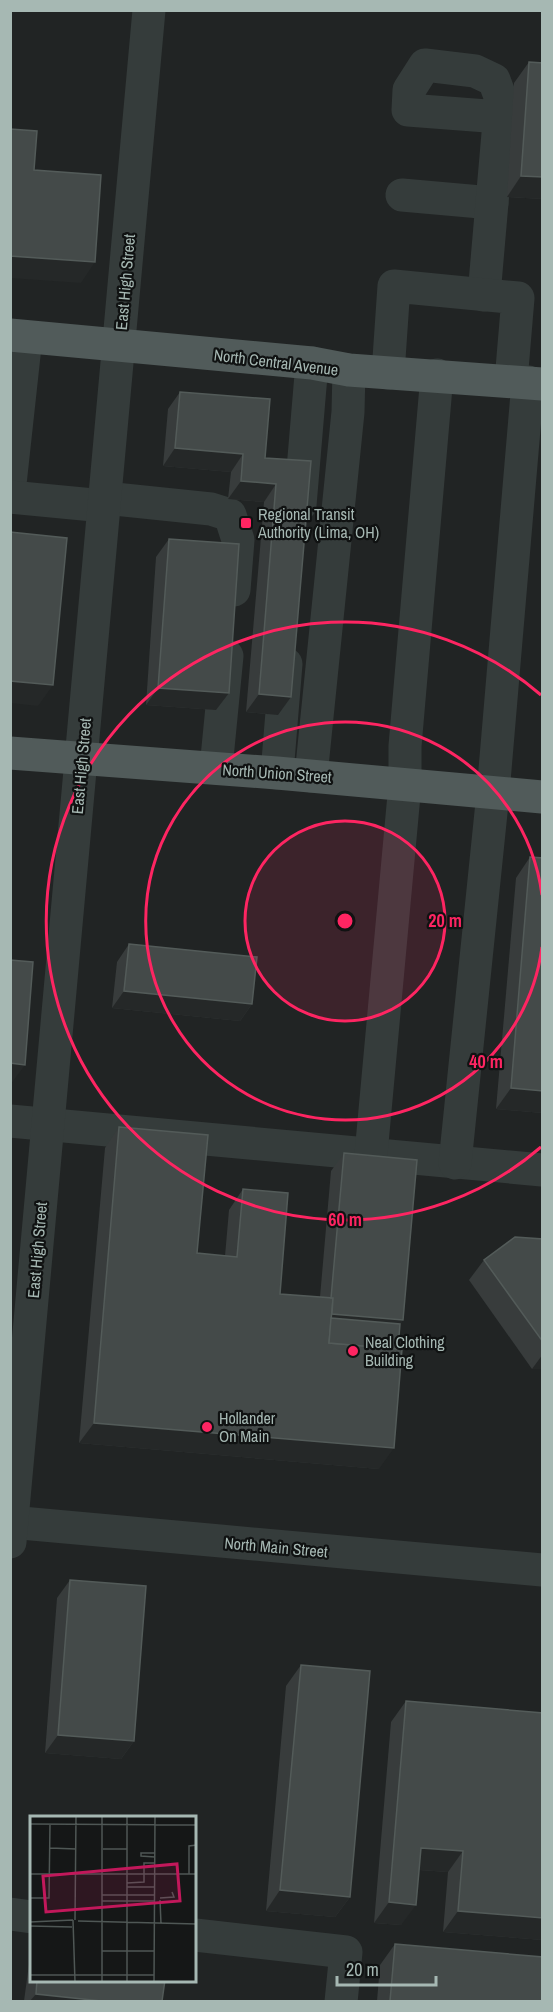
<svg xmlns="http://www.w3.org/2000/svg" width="553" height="2012" font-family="'Archivo Narrow',sans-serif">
<rect width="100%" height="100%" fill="#151717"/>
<path fill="#212424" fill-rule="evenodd" d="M11,11H542V2001L11,2002ZM32,1817H195V1980H32Z"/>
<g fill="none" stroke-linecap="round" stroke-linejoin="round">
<g stroke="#353c3b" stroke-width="33">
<path d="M402,195L492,203"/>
<path d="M484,295L501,99L494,80L475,71L425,65L409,90L408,110L500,117"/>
<path d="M388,373L394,286L518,298L511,381"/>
<path d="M10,484L26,337"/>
<path d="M10,497L104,506"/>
<path d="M105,498L211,509L230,515L238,540L234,590"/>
<path d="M300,505L312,363"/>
<path d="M216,768L227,656"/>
<path d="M277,773L286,664"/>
<path d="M311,776L348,412L349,370"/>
<path d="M10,1121L542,1170"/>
<path d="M371,1154L405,784V746L437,375"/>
<path d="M455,1163L493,793L528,382"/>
<path d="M10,1522L542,1570"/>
<path d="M10,1542L149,10"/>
<path d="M10,1914L32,1917"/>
<path d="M195,1935L346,1952L341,2002"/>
</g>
<g stroke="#515b5a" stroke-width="33">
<path d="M10,335L312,363L349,370L542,384"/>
<path d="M10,753L277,773L542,797"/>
</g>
</g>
<g fill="#383c3c">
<path d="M529,62L543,63V199L507,197L514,83Z"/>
<path d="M180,392L265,458L311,461L278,715L246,712L264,502L228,499L231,472L163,466L168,409Z"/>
<path d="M169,539L229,693L216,710L146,705L156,557Z"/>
<path d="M530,857L543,1113L496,1109L516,878Z"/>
<path d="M129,944L252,1004L240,1021L112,1008L117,962Z"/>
<path d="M119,1127L197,1253L225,1256L229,1210L243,1189L280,1294L320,1297L331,1171L344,1153L403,1320L400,1324L379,1469L79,1443L105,1148Z"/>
<path d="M543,1239V1369H532L469,1280L484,1260Z"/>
<path d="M70,1580L134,1741L121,1759L45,1753L57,1598Z"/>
<path d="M301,1665L350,1897L335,1917L266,1911L286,1686Z"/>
<path d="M406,1701L543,1713V1940L443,1932L448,1872L419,1870L401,1925L374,1923L391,1722Z"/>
<path d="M32,1942V1980H165L162,2001H24Z"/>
<path d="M395,1944L543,2001H377L380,1965Z"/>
</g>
<g fill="#252828">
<path d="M521,176L543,177V199L507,197Z"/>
<path d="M10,256L95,262L81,283L10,278Z"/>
<path d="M175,448L243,454L231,472L163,466Z"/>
<path d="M241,481L276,484L264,502L228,499Z"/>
<path d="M10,681L53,685L38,706L10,703Z"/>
<path d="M158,688L229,693L216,710L146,705Z"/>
<path d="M259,694L291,697L278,715L246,712Z"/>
<path d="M124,991L252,1004L240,1021L112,1008Z"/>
<path d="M10,1063L25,1065L10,1085Z"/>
<path d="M511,1088L543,1091V1113L496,1109Z"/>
<path d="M330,1314L403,1320L391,1338L325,1332Z"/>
<path d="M543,1354V1369H532Z"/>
<path d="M94,1423L394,1448L379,1469L79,1443Z"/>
<path d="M58,1735L134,1741L121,1759L45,1753Z"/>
<path d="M421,1848L463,1851L448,1872L406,1869Z"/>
<path d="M280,1890L350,1897L335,1917L266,1911Z"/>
<path d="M389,1902L416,1905L401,1925L374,1923Z"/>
<path d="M458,1911L543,1918V1940L443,1932Z"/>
<path d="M36,1994L101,2001H30Z"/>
</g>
<g fill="#444a49" stroke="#535b59" stroke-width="1.5">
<path d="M529,62L543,63V177L521,176Z"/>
<path d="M10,129L37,131L34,170L101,175L95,262L10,256Z"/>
<path d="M180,392L270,399L265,458L311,461L291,697L259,694L276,484L241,481L243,454L175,448Z"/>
<path d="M10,532L67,538L53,685L10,681Z"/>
<path d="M169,539L239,544L229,693L158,688Z"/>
<path d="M530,857L543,858V1091L511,1088Z"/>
<path d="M129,944L257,957L252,1004L124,991Z"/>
<path d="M10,960L33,962L25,1065L10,1063Z"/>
<path d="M119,1127L208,1135L197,1253L237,1257L243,1189L288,1193L280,1294L333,1298L329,1343L402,1349L394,1448L94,1423Z"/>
<path d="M344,1153L417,1160L403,1320L332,1314L333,1298H331Z"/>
<path d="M515,1237L543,1239V1342L484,1260Z"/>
<path d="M331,1318L400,1324L398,1349L329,1343Z"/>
<path d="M70,1580L146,1586L134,1741L58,1735Z"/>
<path d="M301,1665L370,1671L350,1897L280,1890Z"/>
<path d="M406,1701L543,1713V1918L458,1911L463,1851L421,1848L416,1905L389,1902Z"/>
<path d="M395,1944L543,1957V2001H390Z"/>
<path d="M37,1980H165L162,2001H101L36,1994Z"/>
</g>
<circle cx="345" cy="921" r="100" fill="#fe2562" fill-opacity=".12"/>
<g fill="none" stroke="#fe2562" stroke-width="3">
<circle cx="345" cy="921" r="100"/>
<path d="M542 947A199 199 0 1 1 542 895"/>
<path d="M541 1147A299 299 0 1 1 541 695"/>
</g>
<g fill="#fe2562" stroke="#101212" stroke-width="2">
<rect x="240" y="517" width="12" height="12" rx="3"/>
<circle cx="353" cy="1351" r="6"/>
<circle cx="207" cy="1427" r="6"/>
</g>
<g text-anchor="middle" stroke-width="4.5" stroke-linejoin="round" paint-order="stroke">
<g font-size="16" fill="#a6b8b3" stroke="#101212">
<text transform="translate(125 282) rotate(-85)" y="6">East High Street</text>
<text transform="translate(276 362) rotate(7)" y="6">North Central Avenue</text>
<text transform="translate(81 766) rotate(-85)" y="6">East High Street</text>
<text transform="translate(277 773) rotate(4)" y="6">North Union Street</text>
<text transform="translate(37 1250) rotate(-85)" y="6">East High Street</text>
<text transform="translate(276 1547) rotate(5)" y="6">North Main Street</text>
</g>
<g font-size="16" fill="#a6b8b3" stroke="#101212" text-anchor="start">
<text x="258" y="520">Regional Transit<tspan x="258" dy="18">Authority (Lima, OH)</tspan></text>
<text x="365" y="1348">Neal Clothing<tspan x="365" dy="18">Building</tspan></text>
<text x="219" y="1424">Hollander<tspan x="219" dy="18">On Main</tspan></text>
</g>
</g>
<g transform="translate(30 1816)">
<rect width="166" height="166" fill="#151717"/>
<path fill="none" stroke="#4f5755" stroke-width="1.5" d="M72,0V166M97,0V166M0,8L167,9M20,32L46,33M73,33H97M125,37H111V40L125,41M0,58H167M114,58V47H124M159,58V30L167,29M97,67L114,66V58M97,71H124M72,79H124M0,82H19L20,8M130,82L144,81L142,76M130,84L131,108M72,85H124M43,104L45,166M45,104L46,0M48,105L167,108M0,106L43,104M0,110L42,111M72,135H124M0,159H124M124,166L125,0"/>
<path fill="#c2185b" fill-opacity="0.15" stroke="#c2185b" stroke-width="3" d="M147,48L150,85L16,96L13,60Z"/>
<rect width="166" height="166" fill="none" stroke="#a6b8b3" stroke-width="3"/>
</g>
<circle cx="345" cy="921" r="9" fill="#fe2562" stroke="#101212" stroke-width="3"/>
<g font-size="18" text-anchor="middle" font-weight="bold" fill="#fe2562" stroke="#101212" stroke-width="4.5" stroke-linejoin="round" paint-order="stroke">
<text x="445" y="927">20 m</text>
<text x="486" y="1068">40 m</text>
<text x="345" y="1226">60 m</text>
</g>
<rect width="553" height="2012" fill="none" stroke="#a6b8b3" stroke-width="24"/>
<path d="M337 1976v9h99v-9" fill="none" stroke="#a6b8b3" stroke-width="3"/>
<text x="346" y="1976" font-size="18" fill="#a6b8b3" stroke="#101212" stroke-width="4.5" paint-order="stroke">20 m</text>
</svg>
